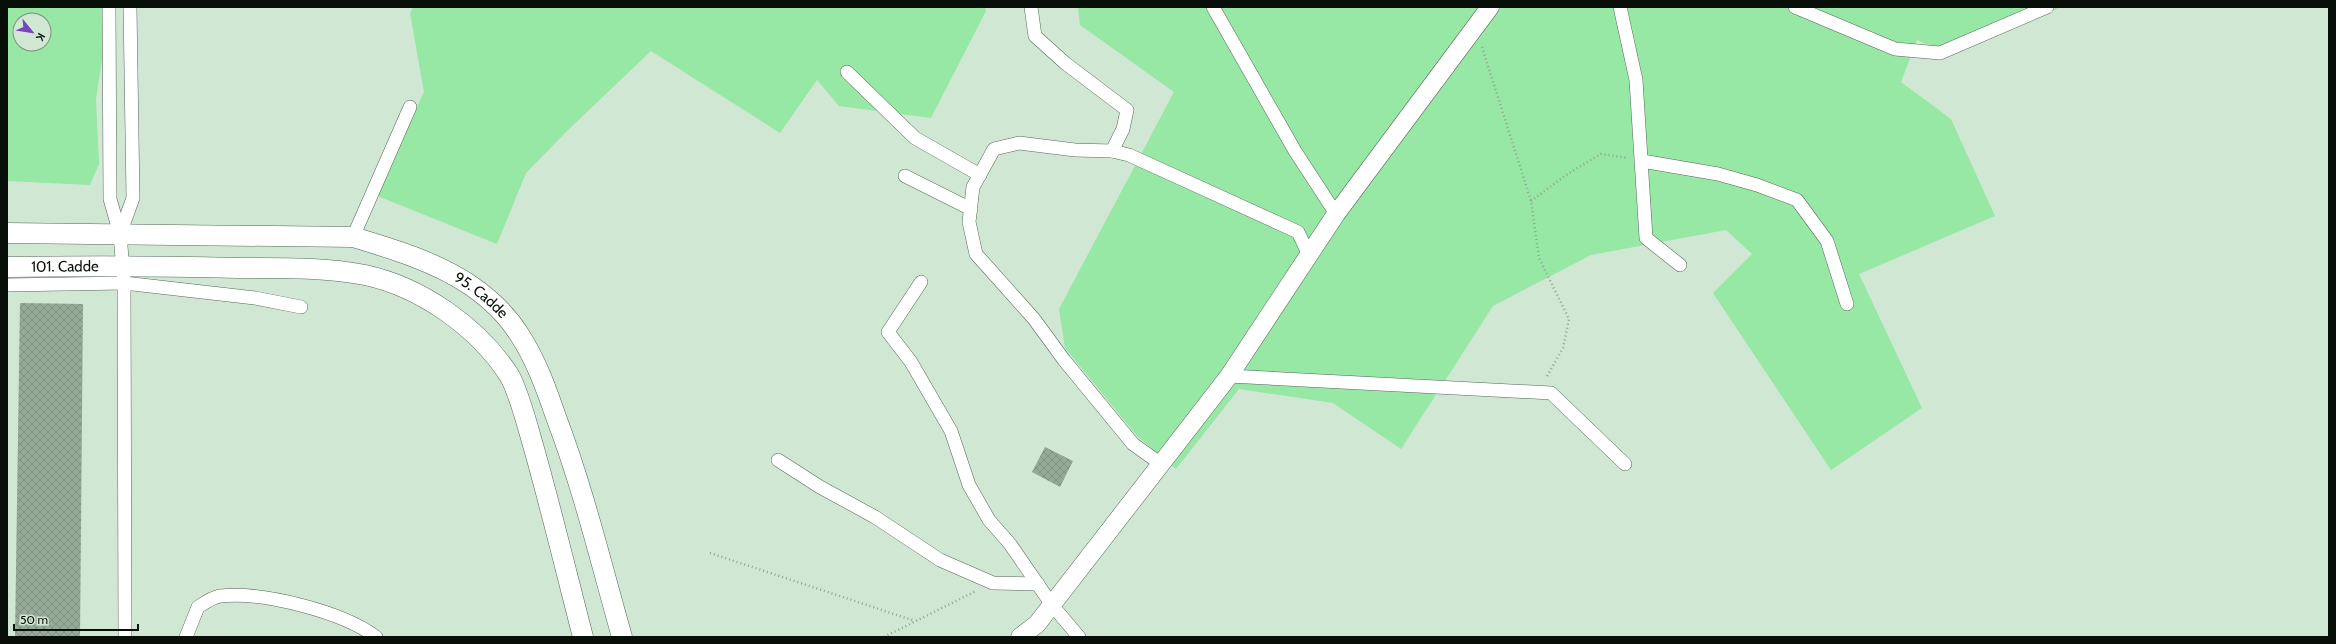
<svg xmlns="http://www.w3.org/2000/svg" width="2336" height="644" font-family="Cabin,sans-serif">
<defs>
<pattern id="building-cross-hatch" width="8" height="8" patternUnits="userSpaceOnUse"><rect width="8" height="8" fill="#95aa97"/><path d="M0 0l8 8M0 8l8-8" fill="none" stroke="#7f9181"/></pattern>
</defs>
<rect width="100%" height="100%" fill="#d0e7d3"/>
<g fill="#97e7a5" fill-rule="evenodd">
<path d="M7,7H110L96,99L99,164L90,185L7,181ZM20,20H44V44H20Z"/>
<path d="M413,7H985L986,11L931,118L839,106L817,80L780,133L651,51L568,130L526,173L497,244L375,195L424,92L410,13Z"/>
<path d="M1078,7H2061L1952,54L1917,40L1901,82L1951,119L1995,216L1859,274L1922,408L1831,470L1713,293L1752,254L1726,230L1591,255L1493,306L1401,449L1333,403L1239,389L1176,469L1137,436L1065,348L1059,309L1174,92L1080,25Z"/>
</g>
<g fill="url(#building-cross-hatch)">
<path d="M20,303L83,304L80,637H15Z"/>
<path d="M1045,447L1073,461L1060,487L1032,472Z"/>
</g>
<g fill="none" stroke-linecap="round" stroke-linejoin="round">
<defs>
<g id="street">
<path d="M1031,7L1035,36L1065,63L1127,110L1123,129L1112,151"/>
<path d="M1213,7L1295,151L1336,214"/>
<path d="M1620,7L1636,80L1646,238L1680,265"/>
<path d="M1795,7L1895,49L1940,53L2047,7"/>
<path d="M847,72L915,138L980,175"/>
<path d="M1642,161L1718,174L1757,185L1797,200L1827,241L1847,304"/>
<path d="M905,176L971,209"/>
<path d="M120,234L133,198L130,7"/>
<path d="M353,237L410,107"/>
<path d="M921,282L888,332L911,362L951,431L969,485L989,520L1010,544L1052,605L1079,637"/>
<path d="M7,285L124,283L120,234L110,199L109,7"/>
<path d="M1229,376L1551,393L1625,464"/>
<path d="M778,460L820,487L875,517L940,560L993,583L1038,584"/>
<path d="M1161,464L1133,444L1064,360L1034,319L976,254L969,222L973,187L994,149L1019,143L1075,150L1112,151L1129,155L1298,232L1309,255"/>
<path d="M125,637L124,283L255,298L301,307"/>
<path d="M186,637L198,607C204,603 213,597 220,596C262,591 343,612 376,637"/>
</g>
<path id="secondary" d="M1020,637L1037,624L1229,376L1336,214L1490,7"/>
<g id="primary">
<path id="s1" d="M7,233L353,237C393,249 436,262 470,285C489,298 507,315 519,334C536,360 546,388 556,417C583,488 601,563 622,637"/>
<path id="s2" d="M7,267C84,266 162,266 239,268C280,268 324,267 365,275C421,287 478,327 509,375C519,391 529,432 535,452C552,513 567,575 583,637"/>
</g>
</defs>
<use href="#street" stroke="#556958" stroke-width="14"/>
<use href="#secondary" stroke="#556958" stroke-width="19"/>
<use href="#primary" stroke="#556958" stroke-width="21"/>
<g stroke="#93a595" stroke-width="2.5" stroke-dasharray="1 3" stroke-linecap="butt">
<path d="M1482,47L1531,201L1539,258L1569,319L1563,348L1546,378"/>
<path d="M1531,201L1569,173L1601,154L1628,158"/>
<path d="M710,553L915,621"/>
<path d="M884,637L976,591"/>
</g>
<use href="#street" stroke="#fff" stroke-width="13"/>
<use href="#secondary" stroke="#fff" stroke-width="18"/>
<use href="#primary" stroke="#fff" stroke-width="20"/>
</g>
<g text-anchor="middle" stroke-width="3" stroke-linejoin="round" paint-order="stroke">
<g font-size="15" fill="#070f08" stroke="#d0e7d3">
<text dy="5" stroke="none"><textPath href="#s2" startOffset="58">101. Cadde</textPath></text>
<text dy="5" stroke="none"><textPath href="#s1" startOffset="488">95. Cadde</textPath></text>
</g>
</g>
<rect width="2336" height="644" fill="none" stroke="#070f08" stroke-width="16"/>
<g transform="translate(32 32) rotate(120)"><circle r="19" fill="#d0e7d3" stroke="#809182"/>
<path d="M0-3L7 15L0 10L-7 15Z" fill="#7745bd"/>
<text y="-6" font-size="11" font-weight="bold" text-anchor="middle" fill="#070f08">K</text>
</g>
<path d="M14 624v6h124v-6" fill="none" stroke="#070f08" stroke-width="2"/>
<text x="20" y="624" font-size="12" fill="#070f08" stroke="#d0e7d3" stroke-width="3" paint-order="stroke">50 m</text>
</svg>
